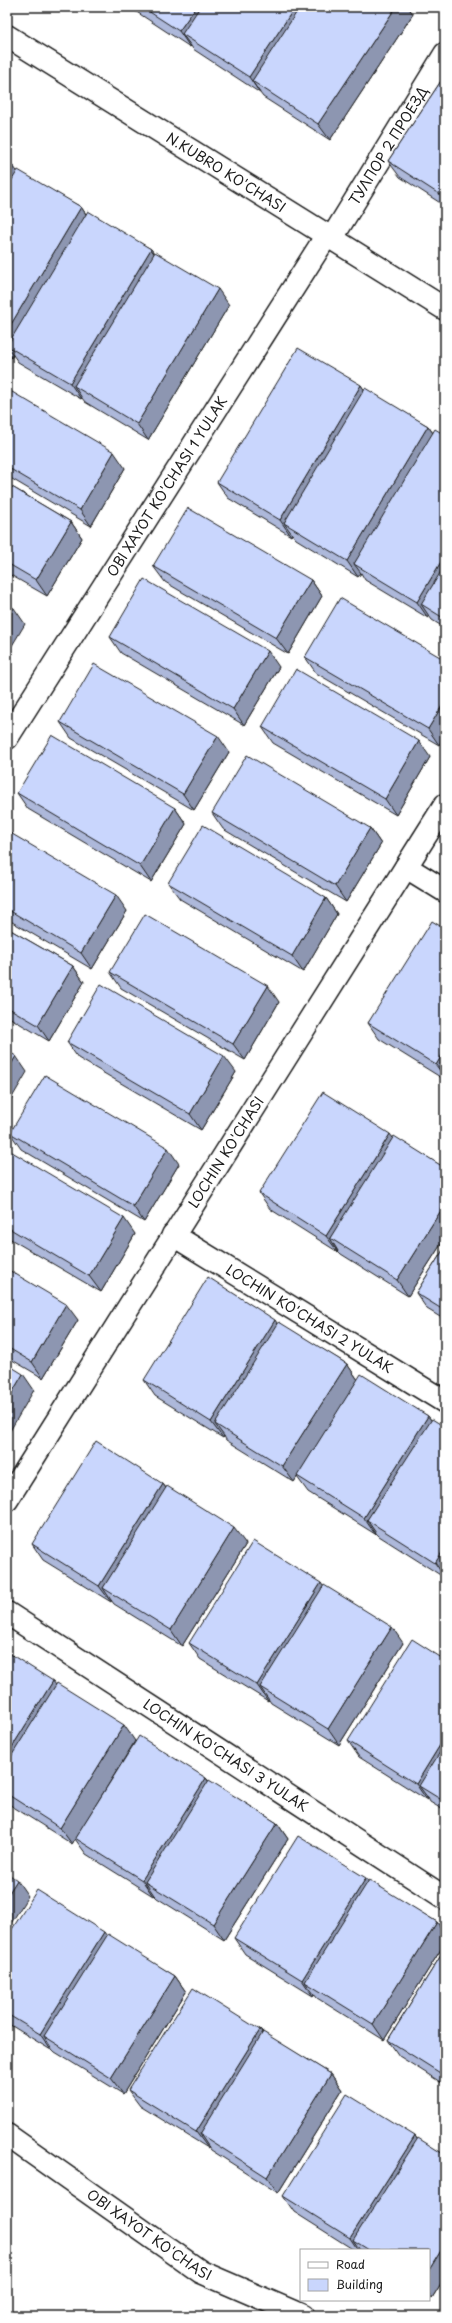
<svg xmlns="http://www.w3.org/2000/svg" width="452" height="2323" font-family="'Playpen Sans',sans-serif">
<rect width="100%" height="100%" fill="#fff"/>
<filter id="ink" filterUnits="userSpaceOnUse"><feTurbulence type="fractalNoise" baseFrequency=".025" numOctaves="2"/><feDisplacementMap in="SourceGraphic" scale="8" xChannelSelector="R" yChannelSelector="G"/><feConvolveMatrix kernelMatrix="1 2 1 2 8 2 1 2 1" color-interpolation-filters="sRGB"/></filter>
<g filter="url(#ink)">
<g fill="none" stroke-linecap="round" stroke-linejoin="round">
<defs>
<g id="minor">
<path id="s1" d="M332,238L445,54"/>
<path id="s2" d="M7,738L327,235"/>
<path d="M406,867L445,891"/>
<path id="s3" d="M173,1235L445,1402"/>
<path id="s4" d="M7,1500L445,805"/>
<path id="s5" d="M7,1613L445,1898"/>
<path id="s6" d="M7,2135L201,2272L303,2316"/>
</g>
<g id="tertiary">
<path id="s7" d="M7,36L445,309"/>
</g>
</defs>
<use href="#minor" stroke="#1c1c1c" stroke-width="25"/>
<use href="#tertiary" stroke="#1c1c1c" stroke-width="25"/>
<use href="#minor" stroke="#fff" stroke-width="22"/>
<use href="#tertiary" stroke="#fff" stroke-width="22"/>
</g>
<g fill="#adb8da" stroke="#1c1c1c">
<path d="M129,7H408L413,14L330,140L263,97L260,93L193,49L191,46L190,47Z"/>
<path d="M445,75V206L400,177L388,161Z"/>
<path d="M7,163L17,172L81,207L86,214L151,249L154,253L229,305L148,440L85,402L82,398L81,399L18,362L13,355L11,358L7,355Z"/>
<path d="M361,385L364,390L428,426L433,433L445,435V628L432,620L429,616L428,618L365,580L361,573L358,577L296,539L292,534L291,536L228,498L217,482Z"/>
<path d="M7,389L125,468L91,526L7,476Z"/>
<path d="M7,484L71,522L82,538L47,596L7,573Z"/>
<path d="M153,566L311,580L322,596L288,654L165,582Z"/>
<path d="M110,637L279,667L244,725L121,653Z"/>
<path d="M305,657L445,660V736L439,745L316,673Z"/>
<path d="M60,722L229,752L194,810L71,738Z"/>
<path d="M262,727L430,757L396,815L273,743Z"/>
<path d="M17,793L175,808L186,824L151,882L28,809Z"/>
<path d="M212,813L370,828L381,844L346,902L223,829Z"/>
<path d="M7,831L127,911L92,969L7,919Z"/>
<path d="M168,883L326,898L337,914L303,972L180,899Z"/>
<path d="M7,928L73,966L84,982L49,1041L7,1016Z"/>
<path d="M445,929V1080L379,1039L368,1023Z"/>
<path d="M110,972L279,1002L245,1060L121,988Z"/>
<path d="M67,1042L236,1072L201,1130L78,1058Z"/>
<path d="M10,1133L179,1164L144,1222L21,1149Z"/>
<path d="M393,1137L445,1168V1238L408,1296L341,1254L338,1251V1252L270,1209L259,1193Z"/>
<path d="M7,1149L135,1234L101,1292L7,1237Z"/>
<path d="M445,1247V1320L427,1309L416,1293Z"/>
<path d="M7,1269L78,1320L43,1378L7,1357Z"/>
<path d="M278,1323L347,1364L358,1380L428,1416L431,1420L445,1427V1578L379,1536L376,1533L375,1534L308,1492L297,1477L294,1482L226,1440L224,1436L223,1438L155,1396L144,1380Z"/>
<path d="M163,1484L166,1488L246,1544L182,1646L114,1604L111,1600V1602L43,1560L32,1544Z"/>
<path d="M323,1587L403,1643L339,1745L271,1703L269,1700L268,1701L200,1659L189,1643Z"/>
<path d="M7,1652L56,1685L135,1741L206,1778L209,1781L277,1823L288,1839L224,1940L157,1898L154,1895L153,1896L86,1854L75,1839L72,1844L7,1803Z"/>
<path d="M445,1660V1811L430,1802L428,1798L427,1800L359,1757L348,1741Z"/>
<path d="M368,1882L437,1922L445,1934V1943L384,2040L317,1998L314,1994L313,1996L245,1954L234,1938Z"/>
<path d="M107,1936L175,1976L186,1992L123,2094L55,2052L52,2049L51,2050L7,2023V1937Z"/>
<path d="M445,1949V2085L399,2056L388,2040Z"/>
<path d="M260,2030L263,2033L331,2074L342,2090L278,2193L211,2150L208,2146V2148L140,2106L128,2090Z"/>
<path d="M415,2136L417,2139L445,2155V2278L432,2299L429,2297V2250H354L294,2212L283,2196Z"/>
</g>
<g fill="#8d96b1" stroke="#1c1c1c">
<path d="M196,7H217L182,34L191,46L190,47L179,31Z"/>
<path d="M295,7H317L252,81L260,93L249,77Z"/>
<path d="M396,7H408L413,14L330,140L318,124Z"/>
<path d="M14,167L25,183L7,213V179Z"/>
<path d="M81,207L92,223L7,346V331Z"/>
<path d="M151,249L162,265L74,386L82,398L81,399L70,383Z"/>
<path d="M218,289L229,305L148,440L137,424Z"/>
<path d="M7,346L13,355L11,358L7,352Z"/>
<path d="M361,385L372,401L284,523L292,534L291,536L280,520Z"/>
<path d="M428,426L439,442L354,564L361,573L358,577L347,561Z"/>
<path d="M114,452L125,468L91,526L80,510Z"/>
<path d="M71,522L82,538L47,596L36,580Z"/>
<path d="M445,555V590L421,604L429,616L428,618L417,602Z"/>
<path d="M311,580L322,596L288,654L276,638Z"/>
<path d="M14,608L25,624L7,654V619Z"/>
<path d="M268,651L279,667L244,725L233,709Z"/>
<path d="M445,701V736L439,745L428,729Z"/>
<path d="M218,736L229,752L194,810L183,794Z"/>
<path d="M419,741L430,757L396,815L385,799Z"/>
<path d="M175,808L186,824L151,882L140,866Z"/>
<path d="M370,828L381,844L346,902L335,886Z"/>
<path d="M116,895L127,911L92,969L81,953Z"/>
<path d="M326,898L337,914L303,972L292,956Z"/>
<path d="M73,966L84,982L49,1041L38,1025Z"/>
<path d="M268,986L279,1002L245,1060L233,1044Z"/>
<path d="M445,1050V1071L439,1067L445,1076V1078L436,1065Z"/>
<path d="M16,1056L27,1072L7,1106V1071Z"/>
<path d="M224,1056L236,1072L201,1130L190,1114Z"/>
<path d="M390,1134L402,1150L330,1238L338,1251V1252L326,1236Z"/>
<path d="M168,1148L179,1164L144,1222L133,1206Z"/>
<path d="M445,1204V1238L408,1296L397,1280Z"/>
<path d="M124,1218L135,1234L101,1292L89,1276Z"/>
<path d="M66,1304L78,1320L43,1378L32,1362Z"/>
<path d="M275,1320L286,1336L215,1424L224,1436L223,1438L211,1422Z"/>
<path d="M347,1364L358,1380L294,1482L282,1466Z"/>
<path d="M23,1374L34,1390L7,1436V1401Z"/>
<path d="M428,1416L440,1432L367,1520L376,1533L375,1534L364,1518Z"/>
<path d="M163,1484L174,1500L103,1588L111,1600V1602L99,1586Z"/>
<path d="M234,1528L246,1544L182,1646L171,1630Z"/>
<path d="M445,1548V1577L435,1563Z"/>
<path d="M321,1583L332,1599L260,1687L269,1700L268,1701L257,1685Z"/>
<path d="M392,1627L403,1643L339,1745L328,1729Z"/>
<path d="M53,1681L65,1697L7,1789V1755Z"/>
<path d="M124,1725L135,1741L72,1844L60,1828Z"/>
<path d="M445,1737V1771L419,1786L428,1798L427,1800L416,1784Z"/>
<path d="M206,1778L217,1794L145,1882L154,1895L153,1896L142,1880Z"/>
<path d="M277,1823L288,1839L224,1940L213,1924Z"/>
<path d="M366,1878L377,1894L305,1982L314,1994L313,1996L302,1980Z"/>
<path d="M17,1880L28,1896L7,1930V1896Z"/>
<path d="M437,1922L445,1934V1943L384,2040L373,2024Z"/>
<path d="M104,1932L116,1948L44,2036L52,2049L51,2050L40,2034Z"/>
<path d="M175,1976L186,1992L123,2094L111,2078Z"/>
<path d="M260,2030L271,2046L200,2134L208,2146V2148L196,2132Z"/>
<path d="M331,2074L342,2090L278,2193L267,2177Z"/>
<path d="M415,2136L426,2152L353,2240L360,2250H358L350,2238Z"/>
<path d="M445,2244V2278L432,2299L429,2294V2270Z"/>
</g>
<g fill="#c9d6fd" stroke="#1c1c1c">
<path d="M142,7H196L179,31Z"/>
<path d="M200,7H295L249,77L182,34Z"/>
<path d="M300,7H396L318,124L252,81Z"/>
<path d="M445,75V198L388,161Z"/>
<path d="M7,163L14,167L7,179Z"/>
<path d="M18,170L81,207L7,331V188Z"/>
<path d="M88,211L151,249L70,383L7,346Z"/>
<path d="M155,252L218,289L137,424L74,386Z"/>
<path d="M298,348L361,385L280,520L217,482Z"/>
<path d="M365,388L428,426L347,561L284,523Z"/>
<path d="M7,389L114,452L80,510L7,467Z"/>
<path d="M435,429L445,435V555L417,602L354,564Z"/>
<path d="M7,484L71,522L36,580L7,563Z"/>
<path d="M188,508L311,580L276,638L153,566Z"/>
<path d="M445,565V619L421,604Z"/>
<path d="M144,579L268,651L233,709L110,637Z"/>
<path d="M340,598L445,660V701L428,729L305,657Z"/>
<path d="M7,604L14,608L7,619Z"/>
<path d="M94,664L218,736L183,794L60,722Z"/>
<path d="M296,669L419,741L385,799L262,727Z"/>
<path d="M52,735L175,808L140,866L17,793Z"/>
<path d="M247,755L370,828L335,886L212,813Z"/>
<path d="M203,825L326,898L292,956L168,883Z"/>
<path d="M7,831L116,895L81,953L7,909Z"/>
<path d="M145,914L268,986L233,1044L110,972Z"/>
<path d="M432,921L445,929V1050L436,1065L368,1023Z"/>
<path d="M7,928L73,966L38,1025L7,1007Z"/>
<path d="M101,984L224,1056L190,1114L67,1042Z"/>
<path d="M7,1051L16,1056L7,1071Z"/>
<path d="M445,1057V1071L439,1067Z"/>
<path d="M45,1075L168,1148L133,1206L10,1133Z"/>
<path d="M323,1092L390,1134L326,1236L259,1193Z"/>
<path d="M394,1136L445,1168V1204L397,1280L330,1238Z"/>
<path d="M7,1149L124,1218L89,1276L7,1227Z"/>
<path d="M445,1247V1311L416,1293Z"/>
<path d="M7,1269L66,1304L32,1362L7,1347Z"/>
<path d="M208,1277L275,1320L211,1422L144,1380Z"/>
<path d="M279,1322L347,1364L282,1466L215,1424Z"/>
<path d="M7,1364L23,1374L7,1401Z"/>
<path d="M361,1374L428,1416L364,1518L297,1476Z"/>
<path d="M432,1419L445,1427V1548L435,1563L367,1520Z"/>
<path d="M96,1441L163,1484L99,1586L32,1544Z"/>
<path d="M167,1486L234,1528L171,1630L103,1588Z"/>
<path d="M253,1541L321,1583L257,1685L189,1643Z"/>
<path d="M324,1585L392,1627L328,1729L260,1687Z"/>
<path d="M412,1639L445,1660V1737L416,1784L348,1741Z"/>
<path d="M7,1652L53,1681L7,1755Z"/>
<path d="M57,1683L124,1725L60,1828L7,1794V1763Z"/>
<path d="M139,1736L206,1778L142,1880L75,1838Z"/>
<path d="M445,1744V1802L419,1786Z"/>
<path d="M209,1780L277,1823L213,1924L145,1882Z"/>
<path d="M298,1836L366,1878L302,1980L234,1938Z"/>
<path d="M7,1873L17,1880L7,1896Z"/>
<path d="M369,1880L437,1922L373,2024L305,1982Z"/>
<path d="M37,1890L104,1932L40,2034L7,2014V1937Z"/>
<path d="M108,1934L175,1976L111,2078L44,2036Z"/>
<path d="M445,1949V2076L388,2040Z"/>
<path d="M193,1988L260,2030L196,2132L128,2090Z"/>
<path d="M263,2032L331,2074L267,2177L200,2134Z"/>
<path d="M347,2094L415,2136L350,2238L283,2196Z"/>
<path d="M418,2138L445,2155V2244L429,2270V2250H369L353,2240Z"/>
<path d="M445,2287V2292L443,2290Z"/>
</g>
</g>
<g text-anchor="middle" stroke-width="3" stroke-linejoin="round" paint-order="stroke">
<g font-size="14" fill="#1c1c1c" stroke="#fff">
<text dy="5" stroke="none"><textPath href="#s1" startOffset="108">ТУЛПОР 2 ПРОЕЗД</textPath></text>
<text dy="5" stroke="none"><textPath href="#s7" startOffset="258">N.KUBRO KO'CHASI</textPath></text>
<text dy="5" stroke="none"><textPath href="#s2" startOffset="298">OBI XAYOT KO'CHASI 1 YULAK</textPath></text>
<text dy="5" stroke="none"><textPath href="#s4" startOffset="411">LOCHIN KO'CHASI</textPath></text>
<text dy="5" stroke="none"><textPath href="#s3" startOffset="160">LOCHIN KO'CHASI 2 YULAK</textPath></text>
<text dy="5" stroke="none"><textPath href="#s5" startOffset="261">LOCHIN KO'CHASI 3 YULAK</textPath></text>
<text dy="5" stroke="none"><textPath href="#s6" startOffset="174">OBI XAYOT KO'CHASI</textPath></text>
</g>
</g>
<rect width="452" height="2323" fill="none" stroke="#fff" stroke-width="24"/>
<rect x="12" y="12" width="428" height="2299" fill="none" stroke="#1c1c1c" stroke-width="1.5" filter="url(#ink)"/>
<rect x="300" y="2249" width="130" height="52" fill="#ffffff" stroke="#a4a4a4"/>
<rect x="308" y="2262" width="20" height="6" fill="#ffffff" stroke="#a4a4a4"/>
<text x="336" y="2269" font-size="12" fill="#1c1c1c">Road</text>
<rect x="308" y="2279" width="20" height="12" fill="#c9d6fd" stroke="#a4a4a4"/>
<text x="336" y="2289" font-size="12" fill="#1c1c1c">Building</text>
</svg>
